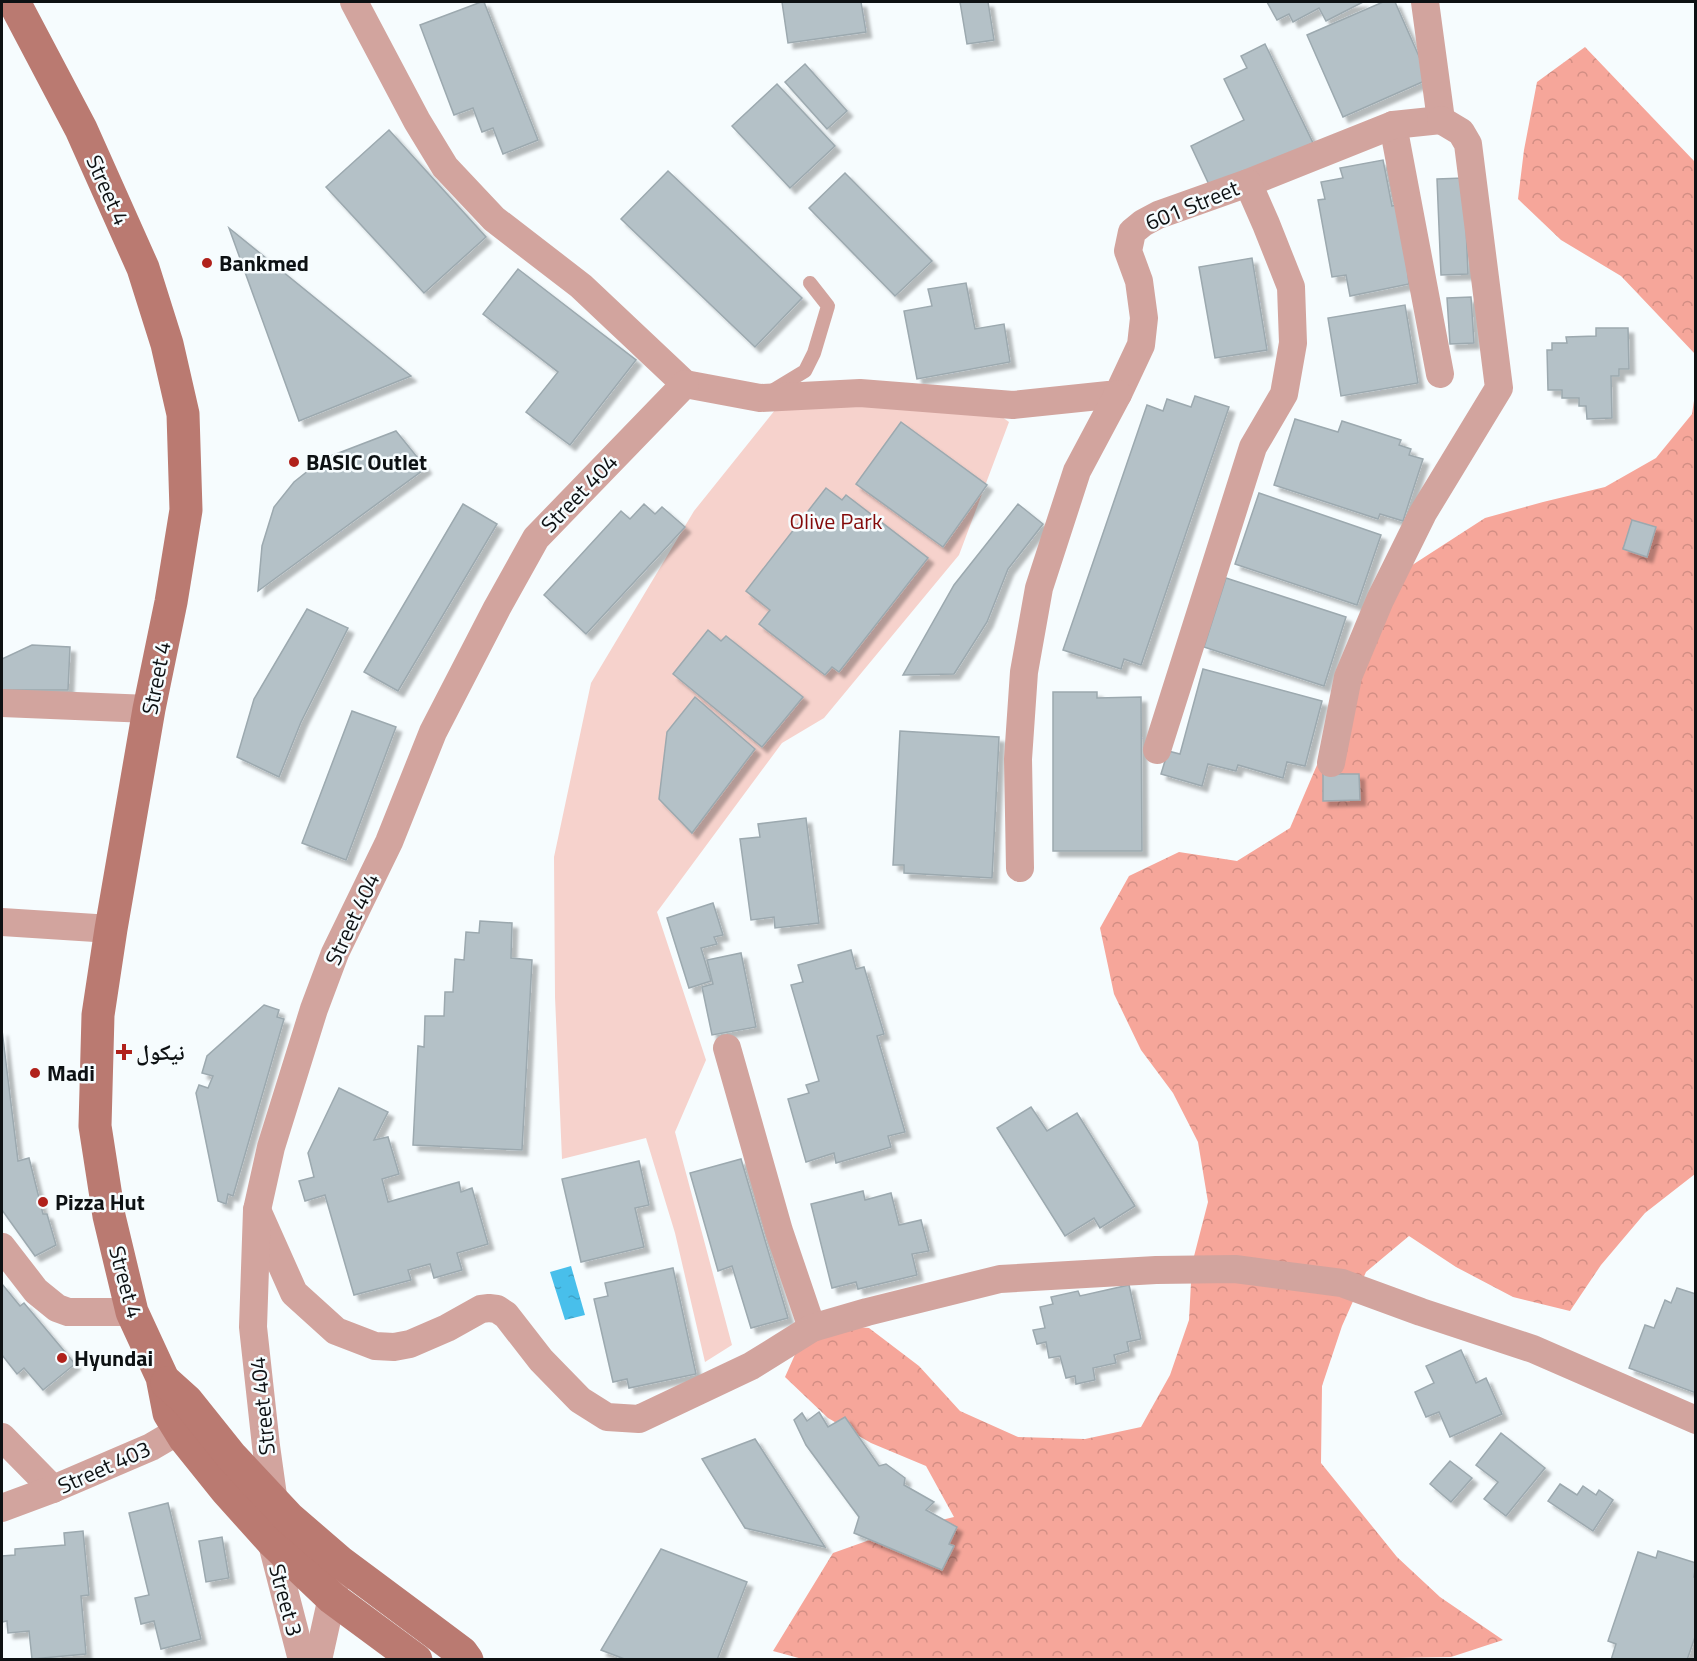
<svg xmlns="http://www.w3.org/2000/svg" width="1697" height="1661" font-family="'Titillium Web','Noto Naskh Arabic',sans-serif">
<defs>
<pattern id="forest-crowns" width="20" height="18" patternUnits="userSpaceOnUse" patternTransform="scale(1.5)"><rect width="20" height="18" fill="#f6a69a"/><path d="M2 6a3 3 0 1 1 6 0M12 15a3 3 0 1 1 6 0" fill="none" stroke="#d28e84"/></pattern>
<pattern id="water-ripples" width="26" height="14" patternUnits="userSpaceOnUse" patternTransform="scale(1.5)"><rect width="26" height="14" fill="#48bfeb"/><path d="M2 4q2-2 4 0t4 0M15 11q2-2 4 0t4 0" fill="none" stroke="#3ea3c9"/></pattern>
<filter id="shadow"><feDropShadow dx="5.5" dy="5.5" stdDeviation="1.5" flood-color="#0004"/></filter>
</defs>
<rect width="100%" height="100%" fill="#f6fcfe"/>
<g fill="url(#forest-crowns)">
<path d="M1585,47L1695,162V354L1621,276L1561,240L1518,199L1524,150L1537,82Z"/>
<path d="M1695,394V1174L1645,1213L1601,1265L1570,1311L1513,1297L1456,1267L1409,1236L1366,1272L1342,1326L1322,1386L1321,1463L1397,1557L1440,1597L1503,1640L1451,1657L1341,1659L806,1660L773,1651L833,1553L892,1532L954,1517L926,1466L871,1443L828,1418L785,1377L809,1323L869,1328L919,1366L960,1411L1018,1437L1085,1439L1141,1427L1170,1375L1189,1320L1192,1264L1208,1202L1198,1142L1173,1093L1141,1050L1114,994L1100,928L1129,876L1179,852L1237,861L1290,828L1317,765L1386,582L1485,518L1543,502L1605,487L1656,458L1692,414Z"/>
</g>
<path fill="#f6d2cc" d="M976,398L1009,422L959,555L824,718L782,743L657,912L706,1060L675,1132L732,1345L705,1362L675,1233L646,1138L562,1159L555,997L554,857L591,683L694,511L783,400Z"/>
<path fill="url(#water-ripples)" d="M571,1266L585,1315L565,1320L550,1272Z"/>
<g fill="#b4c1c7" stroke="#9ca9af" stroke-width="1.5" filter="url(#shadow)">
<path d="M481,2H484L538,140L503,154L493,128L482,132L473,108L454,115L420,25Z"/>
<path d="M782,2H861L866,32L788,43Z"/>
<path d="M960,2H988L994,40L967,44Z"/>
<path d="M1267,2H1363L1326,21L1319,8L1293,22L1289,14L1277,20Z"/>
<path d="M1383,2H1395L1429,79L1343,117L1307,35Z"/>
<path d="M1265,44L1313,143L1212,191L1191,146L1244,120L1224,79L1247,68L1241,56Z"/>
<path d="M805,64L847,111L827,129L785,82Z"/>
<path d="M777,84L835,146L790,188L732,126Z"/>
<path d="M389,130L486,237L424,293L326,187Z"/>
<path d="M1383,160L1392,206L1400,204L1409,284L1350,296L1346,275L1332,277L1318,200L1325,199L1321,182L1343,178L1340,168Z"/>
<path d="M668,171L802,298L755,347L621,219Z"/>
<path d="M845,173L932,261L895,296L809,208Z"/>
<path d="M1464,178L1468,274L1441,275L1437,179Z"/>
<path d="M229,228L411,376L299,421Z"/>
<path d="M1252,258L1267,350L1215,358L1199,267Z"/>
<path d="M518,269L636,360L570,445L526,412L558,372L483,314Z"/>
<path d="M966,283L975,329L1004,324L1010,362L917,379L904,311L932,306L928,289Z"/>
<path d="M1471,297L1474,343L1450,344L1447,298Z"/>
<path d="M1405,305L1418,383L1341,396L1328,318Z"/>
<path d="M1596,328H1628L1629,369H1619V376H1611L1612,418L1587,419L1586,406H1579V398H1562V390H1548L1547,350H1552V343H1567L1566,337L1596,336Z"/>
<path d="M1195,396L1229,407L1141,665L1124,659L1121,669L1063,650L1147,405L1163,411L1167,399L1191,407Z"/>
<path d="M1295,419L1338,432L1342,421L1401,440L1399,445L1411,449L1409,455L1423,459L1403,521L1380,514L1378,519L1274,485Z"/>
<path d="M901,422L987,485L943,547L856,484Z"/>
<path d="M396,431L426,468L258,591L262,546L274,507L294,482L323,459Z"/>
<path d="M826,488L842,500L846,495L928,558L839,672L832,667L825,675L759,624L770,610L746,591Z"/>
<path d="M1259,493L1381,535L1357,605L1235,564Z"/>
<path d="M463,504L497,524L398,691L364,672Z"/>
<path d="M644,504L655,514L662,507L685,527L586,634L544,595L621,511L630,519Z"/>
<path d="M1018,504L1043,524L1008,569L987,622L954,674L903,675L954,585Z"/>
<path d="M1632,520L1656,527L1647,557L1623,549Z"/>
<path d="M1226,578L1346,617L1324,686L1204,647Z"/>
<path d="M307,609L348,628L301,722L279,777L237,757L254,699Z"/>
<path d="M708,630L721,641L726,636L803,697L762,747L673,674Z"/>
<path d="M32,645L70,647L68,690H2V659Z"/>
<path d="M1203,669L1322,701L1305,766L1287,762L1283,778L1238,765L1236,771L1208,764L1202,786L1161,774L1168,751L1180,754Z"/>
<path d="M1053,692H1097V698L1141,697L1142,851H1053Z"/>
<path d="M695,697L755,749L692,833L659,799L667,732Z"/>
<path d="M352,711L396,727L346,860L302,843Z"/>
<path d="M900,731L999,737L992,878L904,873V865H893Z"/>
<path d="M1323,774H1359L1360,800L1323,801Z"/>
<path d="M806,818L819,923L775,928L774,917L751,920L740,839L760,837L758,824Z"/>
<path d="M713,903L723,935L714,937L717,944L701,948L711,981L689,988L667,918Z"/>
<path d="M480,921L512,923L511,958L532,960L522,1150L413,1145L418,1046L424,1047L425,1016H444L445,992H453L455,959L464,960L466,932L479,933Z"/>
<path d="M851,950L856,969L864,967L884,1034L877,1036L905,1132L888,1136L891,1147L836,1163L834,1153L806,1162L788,1099L809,1093L806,1085L819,1081L791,985L803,982L798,965Z"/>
<path d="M741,953L756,1027L712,1035L702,987L713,984L707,960Z"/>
<path d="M264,1005L279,1010L277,1017L284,1019L233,1196L228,1194L226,1204L218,1201L196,1093L199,1085L208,1088L213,1076L202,1073L207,1056Z"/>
<path d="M2,1030L18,1161L29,1158L43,1214H47L56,1245L35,1256L2,1210Z"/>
<path d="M339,1088L388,1112L374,1140L388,1137L399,1174L382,1179L388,1202L459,1182L461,1192L472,1188L488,1244L457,1253L462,1270L434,1278L430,1264L408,1270L411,1280L354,1295L325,1195L305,1201L299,1181L314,1177L308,1153Z"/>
<path d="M1031,1107L1047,1131L1077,1113L1135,1206L1100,1228L1094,1218L1065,1236L997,1128Z"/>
<path d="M741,1159L788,1318L751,1328L732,1266L718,1271L690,1173Z"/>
<path d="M639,1161L649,1205L635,1208L644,1247L581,1262L562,1179Z"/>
<path d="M863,1191L865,1200L891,1193L899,1225L921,1220L929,1251L912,1254L917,1275L858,1289L856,1282L832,1288L811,1204Z"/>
<path d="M673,1268L696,1374L629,1388L627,1379L613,1382L594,1299L608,1296L605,1283Z"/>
<path d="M2,1284L20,1306L24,1303L75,1364L43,1390L24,1368L17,1374L2,1355Z"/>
<path d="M1129,1285L1141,1339L1127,1342L1129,1351L1114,1355L1116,1363L1093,1368L1095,1380L1076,1384L1075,1376L1066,1378L1060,1356L1049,1358L1046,1342L1037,1344L1033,1330L1045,1328L1040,1307L1053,1304L1051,1297L1078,1291L1080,1296Z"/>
<path d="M1677,1288L1696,1294V1393L1629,1368L1645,1325L1654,1328L1665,1300L1671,1303Z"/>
<path d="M1461,1350L1476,1383L1486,1378L1502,1414L1450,1437L1439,1412L1426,1417L1415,1392L1434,1383L1426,1366Z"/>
<path d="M819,1412L828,1427L845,1417L879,1466L886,1464L905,1478L904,1485L934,1502L926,1510L957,1527L949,1544L954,1546L942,1570L854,1533L859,1517L806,1445L794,1420L802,1413L807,1421Z"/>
<path d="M1501,1433L1545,1468L1506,1516L1484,1499L1498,1482L1476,1465Z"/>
<path d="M755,1439L825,1547L745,1528L702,1459Z"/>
<path d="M1450,1461L1472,1478L1451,1502L1430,1484Z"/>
<path d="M1560,1484L1577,1495L1583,1486L1596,1495L1599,1490L1613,1500L1593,1531L1548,1501Z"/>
<path d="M168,1503L201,1639L161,1649L154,1621L141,1624L135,1598L149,1595L129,1513Z"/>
<path d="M83,1531L89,1595L81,1596L86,1654L32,1659L29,1631L8,1633L7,1621L2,1622V1556L15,1555V1549L65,1545L64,1533Z"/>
<path d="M222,1537L229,1578L206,1582L199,1541Z"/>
<path d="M661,1549L747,1582L717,1660H627L601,1650Z"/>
<path d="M1658,1551L1696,1563L1694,1577H1696V1634L1687,1660H1611L1616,1644L1608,1641L1638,1552L1656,1558Z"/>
</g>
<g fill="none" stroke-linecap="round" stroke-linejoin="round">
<path stroke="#d2a49e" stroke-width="14" d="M772,391L805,371L814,353L828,306L810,283"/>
<g stroke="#d2a49e" stroke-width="28">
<path d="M354,2L417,121L445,167L494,219L581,286L685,384"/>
<path d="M1393,125L1440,374"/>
<path d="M685,384L760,398L860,393L1013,405L1118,394L1141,345L1144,318L1139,281L1128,251L1132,232L1143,223L1158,215L1248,183L1393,125L1441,120L1425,2"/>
<path d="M2,703L149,709"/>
<path d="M1157,750L1253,447L1284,394L1293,343L1291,287L1266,224L1248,183"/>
<path d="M1331,763L1348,677L1380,600L1423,513L1499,388L1468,144L1461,132L1441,120"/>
<path d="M1020,868L1018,759L1024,672L1039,588L1077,471L1118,394"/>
<path d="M2,922L111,929"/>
<path d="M727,1048L779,1231L812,1328"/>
<path d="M257,1210L294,1293L336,1331L375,1346L394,1347L410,1344L447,1328L481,1309L489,1308L497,1309L506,1315L541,1360L580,1400L607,1417L639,1419L751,1366L812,1328L867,1312L1000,1279L1156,1270L1235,1269L1342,1283L1421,1312L1533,1349L1696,1420"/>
<path d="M2,1247L36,1291L57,1308L68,1312H132"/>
<path d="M2,1437L53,1489"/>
<path d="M2,1508L53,1489L151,1447L180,1430L201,1426"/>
<path d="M302,1660L271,1540L274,1503L266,1446L253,1327L257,1210L271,1147L314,1009L335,953L389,842L433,732L497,608L536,538L685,384"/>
<path d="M318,1660L336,1579"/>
</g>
<g stroke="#ba7a71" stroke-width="33">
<path d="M14,2L81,129L143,268L167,344L183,414L186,510L171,602L149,709L111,929L98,1015L95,1126L109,1216L132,1312L162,1377L169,1413L185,1439L226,1490L271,1540L332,1598L416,1660"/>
<path d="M167,1383L187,1401L231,1456L289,1518L340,1562L434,1632L462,1653L467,1660"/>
</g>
</g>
<g fill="#b0211b" stroke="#f6fcfe" stroke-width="2">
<circle cx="207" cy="263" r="6"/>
<circle cx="294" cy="462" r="6"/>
<path d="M121 1043h6v6h6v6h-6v6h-6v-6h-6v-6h6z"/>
<circle cx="35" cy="1073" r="6"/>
<circle cx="43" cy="1202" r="6"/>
<circle cx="62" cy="1358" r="6"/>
</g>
<g text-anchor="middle" stroke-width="5" stroke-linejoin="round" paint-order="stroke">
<g font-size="22" fill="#0d1113" stroke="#f6fcfe">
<text transform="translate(108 190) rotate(66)" y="8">Street 4</text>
<text transform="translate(1192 205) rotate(-22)" y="8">601 Street</text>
<text transform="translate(579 493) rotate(-46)" y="8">Street 404</text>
<text transform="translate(156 678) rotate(-79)" y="8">Street 4</text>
<text transform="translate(352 919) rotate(-65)" y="8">Street 404</text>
<text transform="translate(126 1282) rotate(75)" y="8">Street 4</text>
<text transform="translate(262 1406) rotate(-96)" y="8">Street 404</text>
<text transform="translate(104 1467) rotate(-24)" y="8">Street 403</text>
<text transform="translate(286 1600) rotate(75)" y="8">Street 3</text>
</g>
<g font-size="22" font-weight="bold" fill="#0d1113" stroke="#f6fcfe" text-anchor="start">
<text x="219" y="271">Bankmed</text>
<text x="306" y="470">BASIC Outlet</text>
<text x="136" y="1060">نيكول</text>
<text x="47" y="1081">Madi</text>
<text x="55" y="1210">Pizza Hut</text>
<text x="74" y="1366">Hyundai</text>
</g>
<g font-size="22" fill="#830a0a" stroke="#f6fcfe">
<text x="836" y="529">Olive Park</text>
</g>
</g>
<rect width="1697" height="1661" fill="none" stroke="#0d1113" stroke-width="6"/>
</svg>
